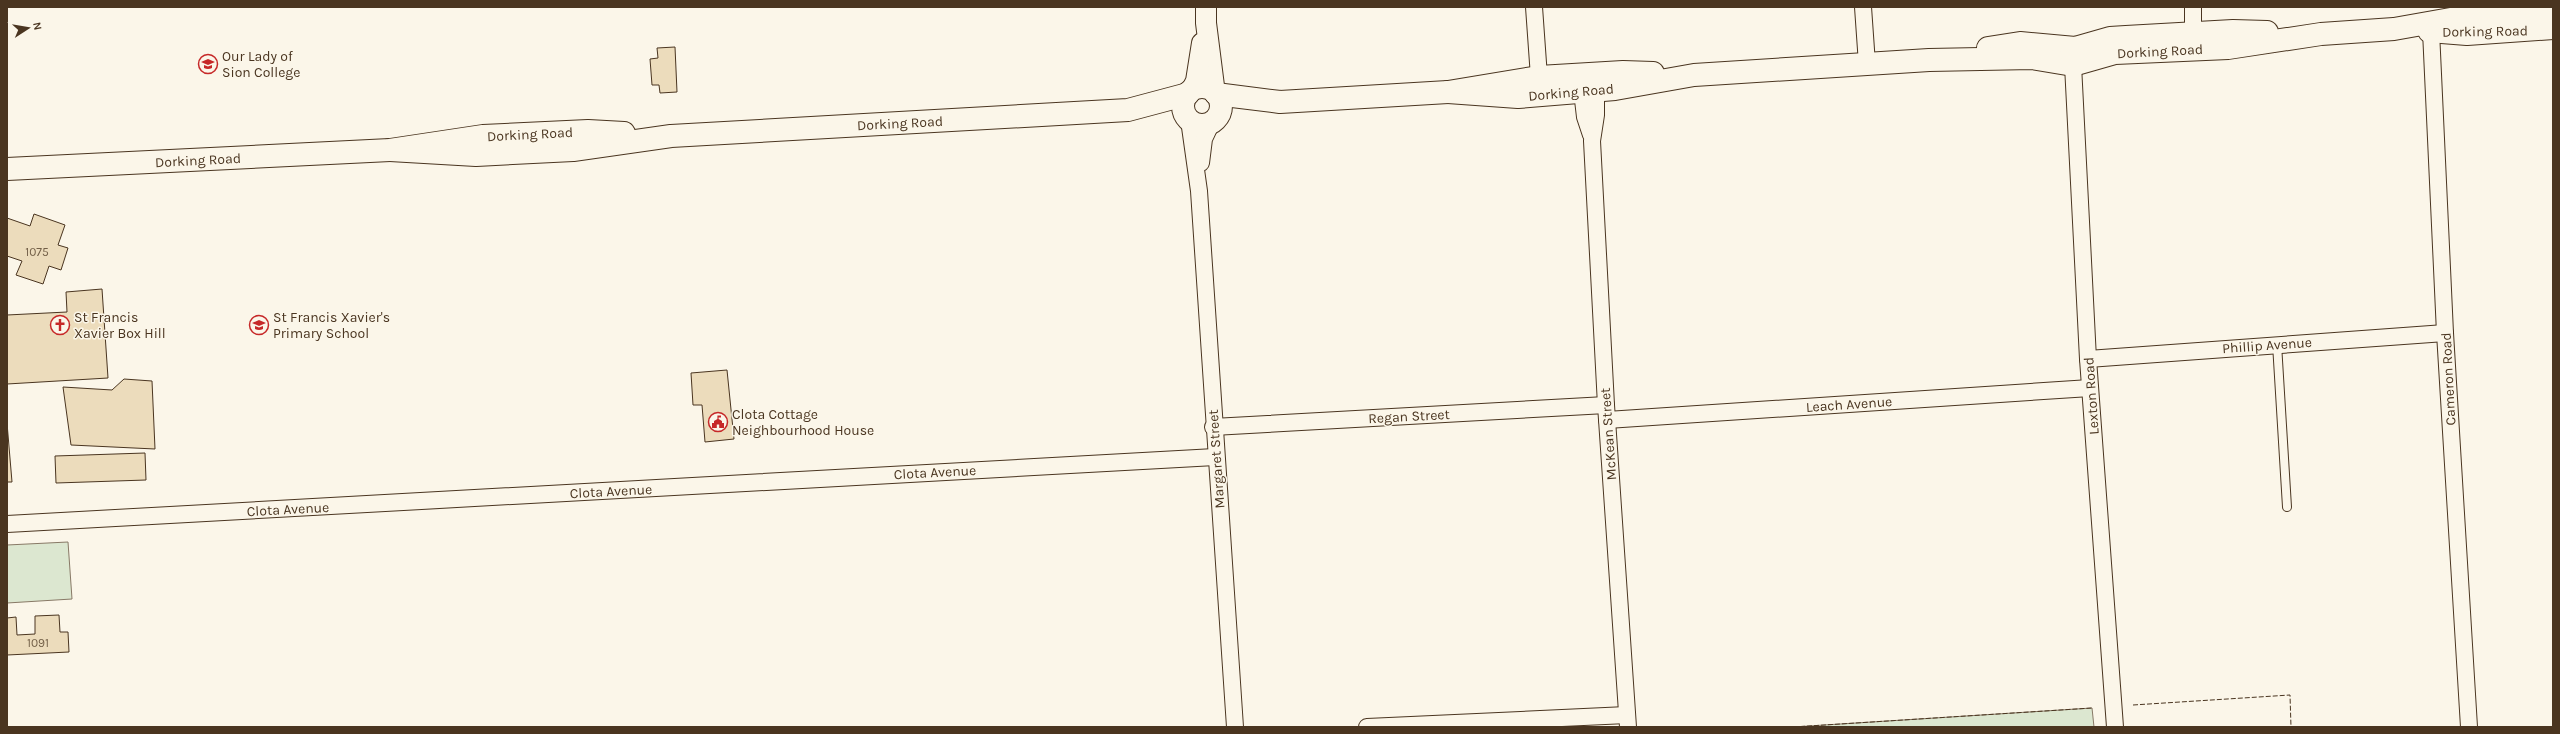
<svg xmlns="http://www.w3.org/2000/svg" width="2560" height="734" font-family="Karla,sans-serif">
<rect width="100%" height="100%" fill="#fbf6e9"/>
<g fill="#dce7d0" stroke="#887966">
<path d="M68,542L72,599L7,603V545Z"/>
<path d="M2092,708L2094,727H1793Z"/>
</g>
<g fill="#ecdcbc" stroke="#4a3520">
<path d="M675,47L677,92L660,93L659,85H652L650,59L658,58L657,48Z"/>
<path d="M34,214L65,225L58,245L68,248L61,270L49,266L43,284L16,275L22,261L7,256V218L30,226Z"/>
<path d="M102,289L108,378L7,384V315L67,312L66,292Z"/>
<path d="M727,370L734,439L705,442L702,405H693L691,373Z"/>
<path d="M124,379L152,381L155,449L71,445L63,387L112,390Z"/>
<path d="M7,423L12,482H7Z"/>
<path d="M145,453L146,480L56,483L55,456Z"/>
<path d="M59,615L60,632H68L69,652L7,655V618L16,617L17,635L35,634V616Z"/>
</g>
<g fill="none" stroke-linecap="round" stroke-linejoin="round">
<defs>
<path id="service" d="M2277,344L2287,507"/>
<g id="minor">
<path d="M1534,7L1539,77"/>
<path d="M1863,7L1867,64"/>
<path d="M2193,7V33"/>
<path d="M2431,31L2445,333L2469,727"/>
<path d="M2073,65L2088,359L2115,727"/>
<path d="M1596,90V115L1592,141L1606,405L1628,727"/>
<path d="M1582,91L1585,117L1591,135"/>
<path d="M1189,120L1199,191L1235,727"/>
<path d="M1201,163L1204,139L1212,122"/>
<path d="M2088,359L2445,333"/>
<path d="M1607,420L2090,388"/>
<path d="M1213,427L1606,405"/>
<path d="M7,524L1215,457"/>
<path d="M1367,727L1627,715"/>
</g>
<g id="tertiary">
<path d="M1206,7V23L1215,94"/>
<path d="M1191,91L1196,81L1202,43"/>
</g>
<g id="secondary">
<path d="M2429,31L2467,34L2553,28"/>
<path d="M1988,48L2020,43L2075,48L2110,38L2126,37L2233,31L2267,32"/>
<circle cx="1202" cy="106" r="19"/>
<path d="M1448,92L1518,97L1615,89L1694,75L1929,60L2032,58L2073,65L2115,53L2228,48L2321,34L2394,29L2473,15L2553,11"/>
<path d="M1216,94L1280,102L1448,92L1539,77L1623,72L1653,73"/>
<path d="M390,150L476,155L573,150L671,136L1128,110L1188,94"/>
<path d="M7,169L390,150L483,136L588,131L624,133"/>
</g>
</defs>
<use href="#service" stroke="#4a3520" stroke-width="10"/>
<use href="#minor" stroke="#4a3520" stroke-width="18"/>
<use href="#tertiary" stroke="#4a3520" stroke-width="22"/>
<use href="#secondary" stroke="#4a3520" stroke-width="24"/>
<use href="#service" stroke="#fbf6e9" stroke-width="8"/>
<use href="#minor" stroke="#fbf6e9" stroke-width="16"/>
<use href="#tertiary" stroke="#fbf6e9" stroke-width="20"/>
<use href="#secondary" stroke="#fbf6e9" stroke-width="22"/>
<g stroke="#4a3520" stroke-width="1" stroke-dasharray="5 2" stroke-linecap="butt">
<path d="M2133,705L2290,695L2291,727"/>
<path d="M1793,727L2092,708"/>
</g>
</g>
<defs>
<symbol id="school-ring" viewBox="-11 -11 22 22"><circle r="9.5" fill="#fbf6e9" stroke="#c62828" stroke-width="1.5"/><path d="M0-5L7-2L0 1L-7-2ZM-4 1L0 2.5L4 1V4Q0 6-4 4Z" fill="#c62828"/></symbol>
<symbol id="church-ring" viewBox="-11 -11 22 22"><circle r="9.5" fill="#fbf6e9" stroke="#c62828" stroke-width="1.5"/><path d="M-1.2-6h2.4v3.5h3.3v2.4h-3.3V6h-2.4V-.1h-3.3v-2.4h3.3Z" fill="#c62828"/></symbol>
<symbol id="civic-ring" viewBox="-11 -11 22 22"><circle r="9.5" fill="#fbf6e9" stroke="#c62828" stroke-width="1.5"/><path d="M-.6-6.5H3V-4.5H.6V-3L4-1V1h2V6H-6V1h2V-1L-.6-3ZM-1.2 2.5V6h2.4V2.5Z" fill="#c62828"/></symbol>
</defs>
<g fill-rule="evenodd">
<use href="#school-ring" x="197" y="53" width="22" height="22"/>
<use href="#church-ring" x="49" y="314" width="22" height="22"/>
<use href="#school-ring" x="248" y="314" width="22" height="22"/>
<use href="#civic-ring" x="707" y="411" width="22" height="22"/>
</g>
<g text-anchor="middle" stroke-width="3" stroke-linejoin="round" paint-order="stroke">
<g font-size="12" fill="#725f47">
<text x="37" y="256">1075</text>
<text x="38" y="647">1091</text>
</g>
<g font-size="14" fill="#4a3520" stroke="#fbf6e9">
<text transform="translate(2485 31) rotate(-1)" y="5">Dorking Road</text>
<text transform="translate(2160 51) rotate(-3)" y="5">Dorking Road</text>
<text transform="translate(1571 92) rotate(-5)" y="5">Dorking Road</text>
<text transform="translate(900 123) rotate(-3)" y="5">Dorking Road</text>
<text transform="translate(530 134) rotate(-3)" y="5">Dorking Road</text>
<text transform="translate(198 160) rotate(-3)" y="5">Dorking Road</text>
<text transform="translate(2267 345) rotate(-4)" y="5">Phillip Avenue</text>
<text transform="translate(2448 379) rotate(-93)" y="5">Cameron Road</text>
<text transform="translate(2091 396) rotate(-94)" y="5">Lexton Road</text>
<text transform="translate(1849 404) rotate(-4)" y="5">Leach Avenue</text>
<text transform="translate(1409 416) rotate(-3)" y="5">Regan Street</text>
<text transform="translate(1608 434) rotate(-94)" y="5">McKean Street</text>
<text transform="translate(1216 459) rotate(-94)" y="5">Margaret Street</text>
<text transform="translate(935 472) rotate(-3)" y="5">Clota Avenue</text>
<text transform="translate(611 491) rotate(-3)" y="5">Clota Avenue</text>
<text transform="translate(288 509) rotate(-3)" y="5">Clota Avenue</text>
</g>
<g font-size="14" fill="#4a3520" stroke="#fbf6e9" text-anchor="start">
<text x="222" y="61">Our Lady of<tspan x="222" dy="16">Sion College</tspan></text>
<text x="74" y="322">St Francis<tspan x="74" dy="16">Xavier Box Hill</tspan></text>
<text x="273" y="322">St Francis Xavier's<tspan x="273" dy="16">Primary School</tspan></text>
<text x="732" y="419">Clota Cottage<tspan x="732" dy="16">Neighbourhood House</tspan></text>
</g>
</g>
<rect width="2560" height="734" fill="none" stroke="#4a3520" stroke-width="16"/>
<g transform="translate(28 28) rotate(78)" stroke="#fbf6e9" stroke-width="3" paint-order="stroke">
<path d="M0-3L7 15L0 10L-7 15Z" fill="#4a3520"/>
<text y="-6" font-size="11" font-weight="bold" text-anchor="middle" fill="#4a3520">N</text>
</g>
</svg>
